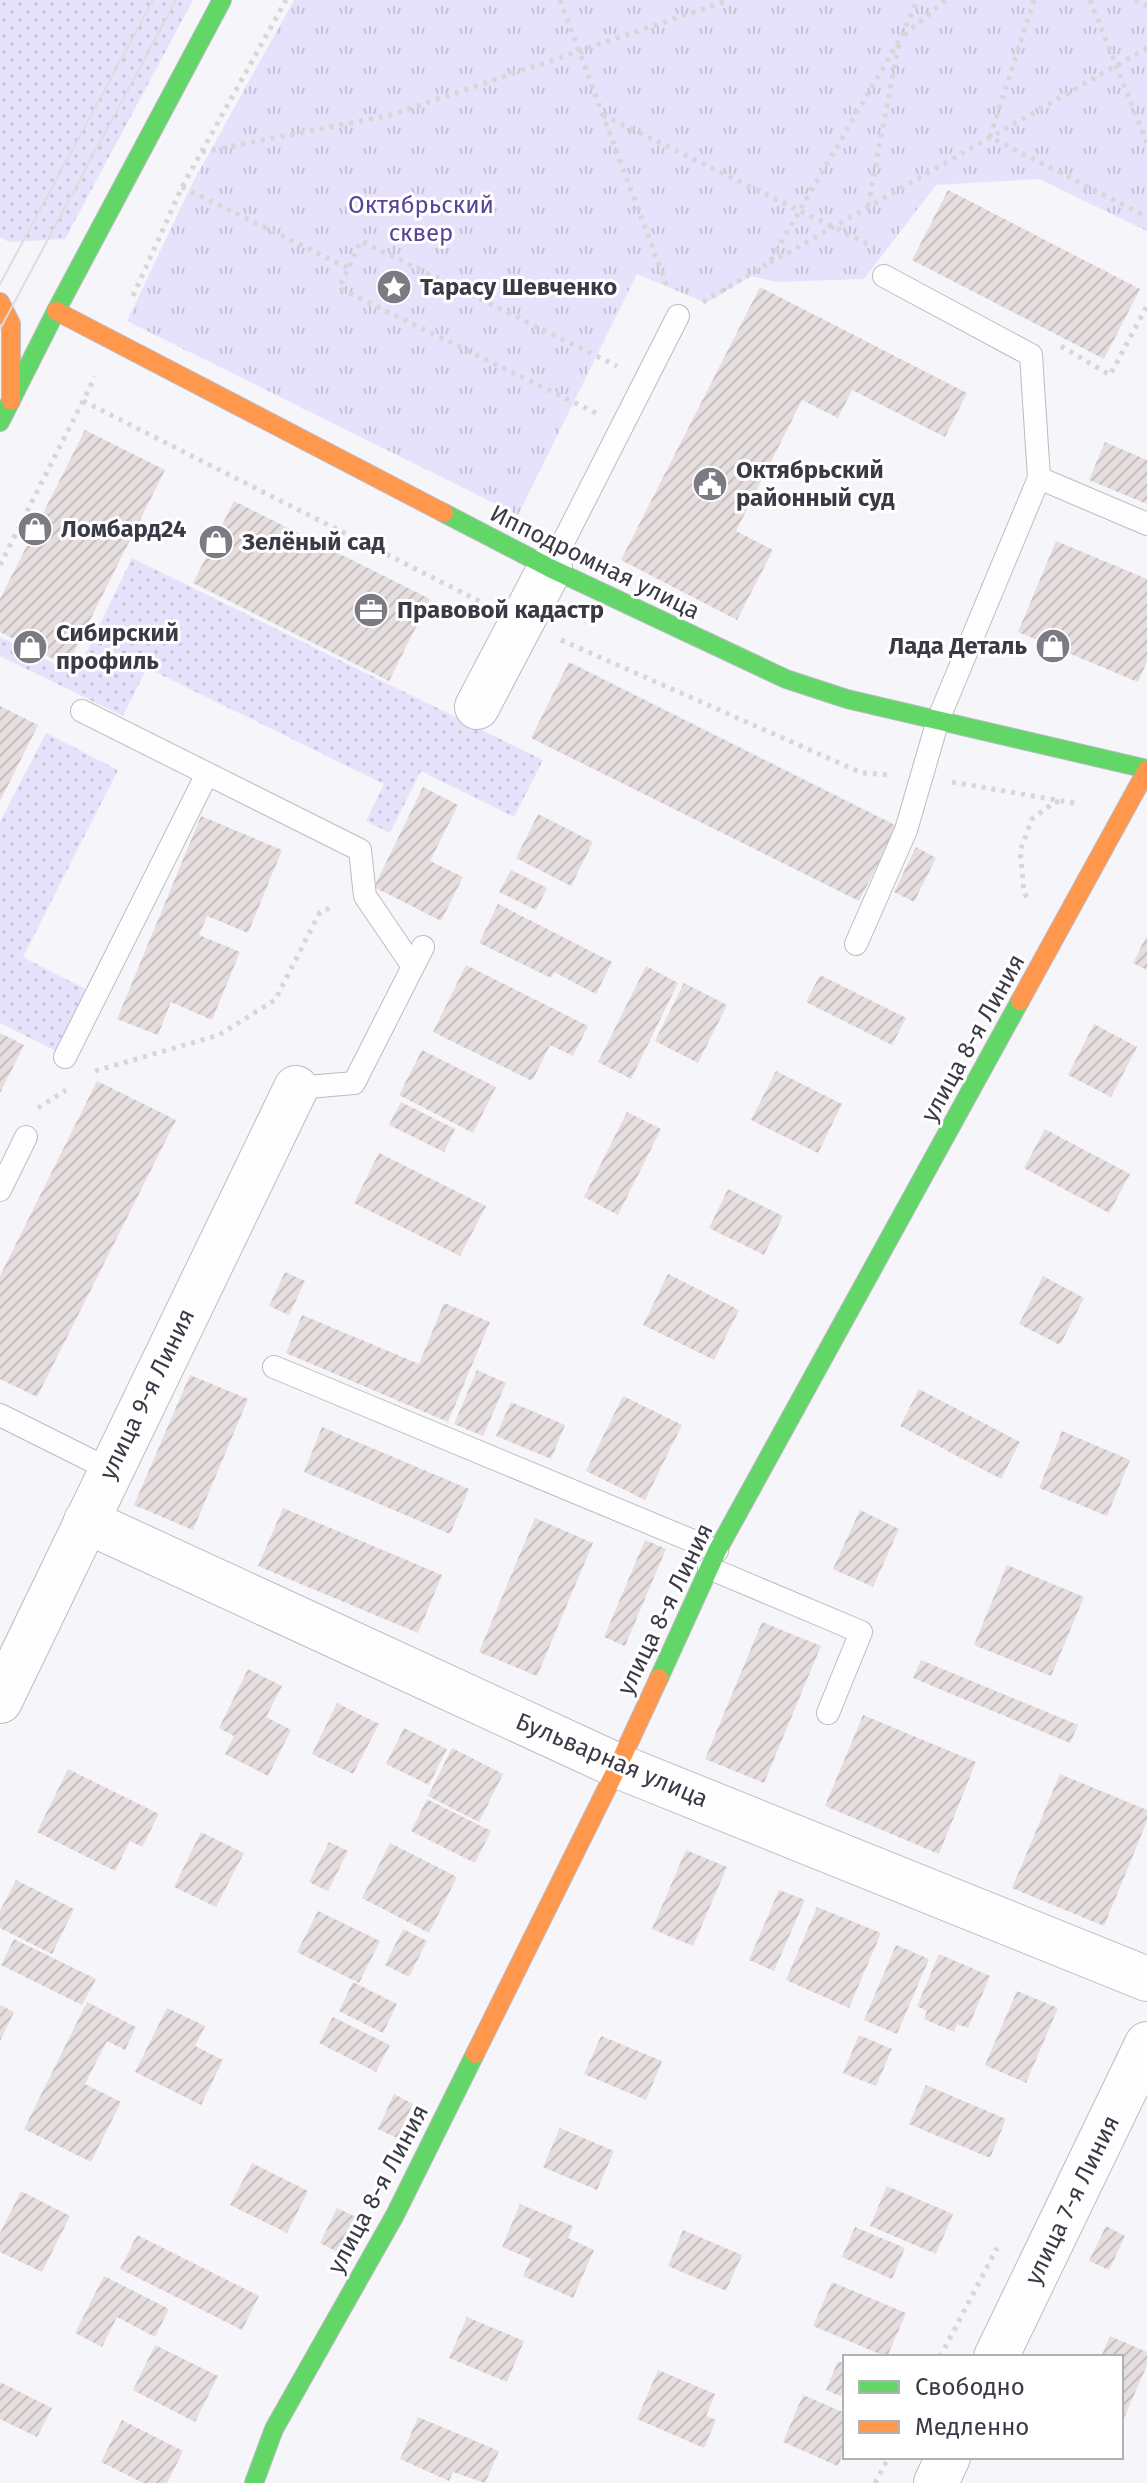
<svg xmlns="http://www.w3.org/2000/svg" width="1147" height="2483" font-family="'Fira Sans',sans-serif">
<defs>
<pattern id="grass-dots" width="8" height="8" patternUnits="userSpaceOnUse" patternTransform="scale(2)"><rect width="8" height="8" fill="#e6e2fb"/><path d="M2 2h.1M6 6h.1" fill="none" stroke="#c6c3d8" stroke-width="1.8" stroke-linecap="round"/></pattern>
<pattern id="park-tufts" width="24" height="20" patternUnits="userSpaceOnUse" patternTransform="scale(2)"><rect width="24" height="20" fill="#e6e2fb"/><path d="M3 7l-1-3M5 7V3M7 7l1-3M15 17l-1-3M17 17v-4M19 17l1-3" fill="none" stroke="#c6c3d8"/></pattern>
<pattern id="building-hatch" width="6" height="6" patternUnits="userSpaceOnUse" patternTransform="scale(2)"><rect width="6" height="6" fill="#e6dede"/><path d="M-1 1l2-2M0 6l6-6M5 7l2-2" fill="none" stroke="#c6bfc0"/></pattern>
</defs>
<rect width="100%" height="100%" fill="#f6f5fa"/>
<g fill="url(#grass-dots)">
<path d="M0,0H193L65,239L9,242L0,237Z"/>
<path d="M132,558L543,760L514,817L421,771L390,833L366,821L384,784L147,668L123,716L0,656V637L76,674Z"/>
<path d="M46,733L118,770L23,957L89,991L58,1052L0,1023V822Z"/>
</g>
<path fill="url(#park-tufts)" d="M294,0H1147V231L1039,179L936,185L864,279L777,282L751,276L706,303L637,274L518,515L127,321L192,184Z"/>
<g fill="url(#building-hatch)">
<path d="M948,190L1140,289L1104,359L912,260Z"/>
<path d="M760,287L967,393L945,437L852,390L838,418L802,400L736,531L773,550L737,620L621,560Z"/>
<path d="M85,430L165,470L67,666L0,632V599Z"/>
<path d="M1105,442L1147,460V504L1089,480Z"/>
<path d="M234,501L430,599L389,681L193,583Z"/>
<path d="M1056,541L1147,579V661L1138,682L1018,632Z"/>
<path d="M569,662L897,826L859,901L531,738Z"/>
<path d="M0,706L38,725L0,801Z"/>
<path d="M423,787L458,805L430,861L463,877L441,921L374,887Z"/>
<path d="M538,814L593,842L571,886L516,858Z"/>
<path d="M201,816L282,850L248,933L207,916L199,935L240,952L212,1020L171,1002L158,1035L117,1019Z"/>
<path d="M916,847L936,858L914,902L894,892Z"/>
<path d="M511,870L547,888L536,910L499,892Z"/>
<path d="M498,904L612,962L596,994L554,972L551,978L479,943Z"/>
<path d="M1147,935V970L1133,963Z"/>
<path d="M466,965L588,1026L573,1056L550,1045L532,1081L433,1032Z"/>
<path d="M646,966L678,983L631,1079L598,1062Z"/>
<path d="M820,975L906,1018L892,1045L806,1002Z"/>
<path d="M684,983L727,1005L698,1063L655,1041Z"/>
<path d="M1094,1024L1137,1047L1111,1097L1068,1075Z"/>
<path d="M0,1033L24,1045L0,1093Z"/>
<path d="M422,1050L496,1087L473,1133L399,1095Z"/>
<path d="M776,1071L842,1104L818,1153L751,1120Z"/>
<path d="M97,1081L176,1120L37,1397L0,1379V1276Z"/>
<path d="M401,1102L455,1129L444,1152L389,1125Z"/>
<path d="M627,1112L661,1129L618,1215L584,1197Z"/>
<path d="M1045,1129L1130,1174L1109,1213L1024,1168Z"/>
<path d="M379,1153L486,1206L460,1256L354,1203Z"/>
<path d="M728,1189L783,1216L764,1255L709,1228Z"/>
<path d="M285,1272L305,1281L289,1315L269,1306Z"/>
<path d="M668,1274L739,1310L714,1360L643,1325Z"/>
<path d="M1043,1276L1084,1298L1060,1345L1019,1324Z"/>
<path d="M444,1303L490,1322L448,1422L286,1353L302,1315L419,1364Z"/>
<path d="M477,1370L506,1383L483,1436L454,1424Z"/>
<path d="M190,1375L248,1399L193,1530L134,1505Z"/>
<path d="M919,1389L1020,1442L1001,1479L900,1426Z"/>
<path d="M623,1396L682,1425L645,1500L586,1471Z"/>
<path d="M511,1402L565,1425L551,1459L496,1436Z"/>
<path d="M322,1427L469,1489L450,1534L304,1472Z"/>
<path d="M1062,1431L1130,1460L1107,1516L1039,1488Z"/>
<path d="M283,1508L442,1575L418,1633L258,1566Z"/>
<path d="M860,1510L899,1529L873,1587L833,1569Z"/>
<path d="M535,1518L593,1543L537,1676L479,1652Z"/>
<path d="M645,1540L666,1549L625,1646L604,1637Z"/>
<path d="M1007,1565L1084,1597L1051,1676L974,1645Z"/>
<path d="M762,1622L821,1646L764,1783L705,1759Z"/>
<path d="M921,1660L1078,1725L1070,1743L913,1678Z"/>
<path d="M248,1669L282,1686L266,1717L291,1730L268,1776L225,1754L234,1736L219,1728Z"/>
<path d="M337,1703L379,1724L353,1774L312,1754Z"/>
<path d="M863,1715L976,1762L939,1854L825,1806Z"/>
<path d="M404,1728L447,1749L429,1785L386,1764Z"/>
<path d="M452,1748L503,1774L479,1822L428,1796Z"/>
<path d="M68,1769L159,1814L142,1847L130,1841L115,1871L37,1832Z"/>
<path d="M1060,1774L1147,1810V1821L1104,1926L1012,1888Z"/>
<path d="M427,1799L491,1831L475,1863L411,1831Z"/>
<path d="M201,1832L244,1853L216,1907L174,1887Z"/>
<path d="M329,1842L348,1851L328,1891L309,1882Z"/>
<path d="M390,1843L457,1877L429,1933L362,1898Z"/>
<path d="M686,1850L727,1867L693,1946L652,1929Z"/>
<path d="M16,1880L74,1909L52,1954L0,1928V1911Z"/>
<path d="M779,1890L805,1900L774,1971L749,1960Z"/>
<path d="M817,1907L881,1933L849,2008L786,1980Z"/>
<path d="M318,1911L380,1941L359,1983L297,1952Z"/>
<path d="M403,1929L427,1941L409,1977L385,1965Z"/>
<path d="M14,1939L96,1979L82,2005L1,1965Z"/>
<path d="M896,1945L929,1959L897,2034L864,2020Z"/>
<path d="M939,1954L990,1976L968,2028L957,2024L954,2032L924,2019L927,2011L917,2006Z"/>
<path d="M353,1982L397,2004L383,2033L339,2011Z"/>
<path d="M1017,1991L1058,2008L1026,2083L985,2065Z"/>
<path d="M87,2002L136,2027L125,2050L107,2041L85,2084L121,2102L91,2162L24,2129Z"/>
<path d="M0,2005L14,2012L0,2041Z"/>
<path d="M167,2008L205,2026L195,2046L223,2060L201,2105L135,2072Z"/>
<path d="M333,2017L390,2045L376,2072L319,2043Z"/>
<path d="M859,2035L892,2049L876,2086L843,2073Z"/>
<path d="M601,2036L662,2061L646,2100L584,2074Z"/>
<path d="M926,2085L1006,2119L990,2158L909,2124Z"/>
<path d="M394,2094L413,2104L397,2138L378,2129Z"/>
<path d="M560,2128L614,2151L597,2190L543,2167Z"/>
<path d="M252,2163L308,2191L287,2233L230,2205Z"/>
<path d="M887,2186L953,2214L936,2254L870,2226Z"/>
<path d="M21,2191L70,2216L42,2272L0,2252V2233Z"/>
<path d="M520,2204L573,2226L568,2238L594,2250L573,2298L523,2276L531,2259L502,2247Z"/>
<path d="M337,2208L356,2217L339,2253L320,2243Z"/>
<path d="M1106,2226L1125,2236L1109,2270L1089,2261Z"/>
<path d="M855,2227L905,2248L892,2279L842,2257Z"/>
<path d="M683,2230L742,2255L726,2291L668,2266Z"/>
<path d="M137,2235L259,2296L242,2330L120,2269Z"/>
<path d="M104,2276L169,2309L155,2337L117,2317L102,2347L75,2333Z"/>
<path d="M832,2282L906,2313L887,2357L813,2326Z"/>
<path d="M467,2317L524,2341L507,2382L449,2358Z"/>
<path d="M1110,2336L1147,2352V2365L1121,2425V2357H1101Z"/>
<path d="M155,2345L218,2376L195,2422L133,2390Z"/>
<path d="M838,2361L845,2364V2398L826,2390Z"/>
<path d="M658,2370L715,2394L706,2416L716,2420L704,2448L637,2419Z"/>
<path d="M0,2382L52,2408L37,2437L0,2419Z"/>
<path d="M803,2395L845,2413V2449L838,2466L783,2442Z"/>
<path d="M418,2417L499,2451L485,2483L453,2472L449,2481L400,2459Z"/>
<path d="M122,2420L183,2451L167,2483H143L101,2462Z"/>
</g>
<g fill="none" stroke-linecap="round" stroke-linejoin="round">
<defs>
<g id="lane">
<path d="M884,276L1031,355L1039,478"/>
<path d="M550,568L678,316"/>
<path d="M82,711L360,850L365,896L412,965"/>
<path d="M856,944L906,830L938,720L1039,478L1147,524"/>
<path d="M65,1057L207,774"/>
<path d="M296,1088L354,1083L423,947"/>
<path d="M0,1190L26,1137"/>
<path d="M274,1367L717,1551"/>
<path d="M0,1415L110,1470"/>
<path d="M709,1568L861,1632L828,1713"/>
</g>
<g id="street">
<path d="M477,707L550,568"/>
<path d="M86,1521L618,1766L1147,1979"/>
<path d="M0,1701L296,1088"/>
<path d="M996,2357L1147,2044"/>
<path d="M936,2483L948,2457"/>
</g>
<g id="fast">
<path d="M0,422L56,311L222,0"/>
<path d="M444,513L550,568L786,679L847,699L1147,769"/>
<path d="M659,1678L717,1551L1020,1001"/>
<path d="M254,2483L274,2429L395,2215L475,2054"/>
</g>
<g id="slow">
<path d="M0,302L11,324V401"/>
<path d="M56,311L444,513"/>
<path d="M1020,1001L1147,770"/>
<path d="M475,2054L618,1766L659,1678"/>
</g>
</defs>
<use href="#lane" stroke="#bdbbc4" stroke-width="24"/>
<use href="#street" stroke="#bdbbc4" stroke-width="46"/>
<use href="#fast" stroke="#bdbbc4" stroke-width="20"/>
<use href="#slow" stroke="#bdbbc4" stroke-width="20"/>
<g stroke="#d7d6d9" stroke-width="5" stroke-dasharray="4 6" stroke-linecap="butt">
<path d="M560,0L668,289"/>
<path d="M1034,0L990,137L1147,217"/>
<path d="M1090,0L1147,143"/>
<path d="M1135,0L1147,6"/>
<path d="M904,35L946,0"/>
<path d="M603,115L874,247"/>
<path d="M202,152L391,115L729,0"/>
<path d="M182,187L348,268"/>
<path d="M868,206L899,43"/>
<path d="M770,263L1147,48"/>
<path d="M133,296L182,187L286,0"/>
<path d="M703,302L769,263L900,39L918,0"/>
<path d="M1061,346L1110,375L1147,306"/>
<path d="M83,401L483,603"/>
<path d="M596,413L339,288L361,241L617,366"/>
<path d="M0,565L95,377"/>
<path d="M561,640L862,773L891,775"/>
<path d="M952,782L1080,804"/>
<path d="M1027,897L1024,893L1020,851L1032,819L1055,802H1059"/>
<path d="M95,1071L219,1035L275,1000L320,912L335,906"/>
<path d="M38,1108L66,1090"/>
<path d="M940,2357L997,2248"/>
<path d="M875,2483L889,2457"/>
</g>
<use href="#lane" stroke="#fefefe" stroke-width="22"/>
<use href="#street" stroke="#fefefe" stroke-width="44"/>
<use href="#fast" stroke="#63d668" stroke-width="18"/>
<use href="#slow" stroke="#ff974d" stroke-width="18"/>
<g stroke="#dddcdf" stroke-width="2">
<path d="M0,284L153,0"/>
<path d="M0,329L176,0"/>
</g>
</g>
<defs>
<symbol id="sight-disc" viewBox="-11 -11 22 22"><circle r="9.5" fill="#7c7b84" stroke="#fff"/><path d="M0-6L1.8-2.2L6-1.7L2.9 1.2L3.7 5.4L0 3.3L-3.7 5.4L-2.9 1.2L-6-1.7L-1.8-2.2Z" fill="#fff"/></symbol>
<symbol id="civic-disc" viewBox="-11 -11 22 22"><circle r="9.5" fill="#7c7b84" stroke="#fff"/><path d="M-.6-6.5H3V-4.5H.6V-3L4-1V1h2V6H-6V1h2V-1L-.6-3ZM-1.2 2.5V6h2.4V2.5Z" fill="#fff"/></symbol>
<symbol id="shop-disc" viewBox="-11 -11 22 22"><circle r="9.5" fill="#7c7b84" stroke="#fff"/><path d="M-5-2.5h2.3a2.7 3.5 0 0 1 5.4 0H5L5.5 6h-11ZM-1.5-2.5h3a1.5 2.3 0 0 0-3 0Z" fill="#fff"/></symbol>
<symbol id="office-disc" viewBox="-11 -11 22 22"><circle r="9.5" fill="#7c7b84" stroke="#fff"/><path d="M-6-3h4V-5.5h4V-3h4V5H-6ZM-1-4.5V-3h2v-1.5ZM-6 0V1H6V0Z" fill="#fff"/></symbol>
</defs>
<g fill-rule="evenodd">
<use href="#sight-disc" x="374" y="267" width="40" height="40"/>
<use href="#civic-disc" x="690" y="464" width="40" height="40"/>
<use href="#shop-disc" x="15" y="509" width="40" height="40"/>
<use href="#shop-disc" x="196" y="522" width="40" height="40"/>
<use href="#office-disc" x="351" y="590" width="40" height="40"/>
<use href="#shop-disc" x="1033" y="626" width="40" height="40"/>
<use href="#shop-disc" x="10" y="627" width="40" height="40"/>
</g>
<g text-anchor="middle" stroke-width="6" stroke-linejoin="round" paint-order="stroke">
<g font-size="24" fill="#5a4299" stroke="#fff">
<text x="421" y="213">Октябрьский<tspan x="421" dy="28">сквер</tspan></text>
</g>
<g font-size="24" font-weight="bold" fill="#3b3945" stroke="#fff" text-anchor="start">
<text x="420" y="295">Тарасу Шевченко</text>
<text x="736" y="478">Октябрьский<tspan x="736" dy="28">районный суд</tspan></text>
<text x="61" y="537">Ломбард24</text>
<text x="242" y="550">Зелёный сад</text>
<text x="397" y="618">Правовой кадастр</text>
<text x="56" y="641">Сибирский<tspan x="56" dy="28">профиль</tspan></text>
<text x="1027" y="654" text-anchor="end">Лада Деталь</text>
</g>
<g font-size="24" fill="#3b3945" stroke="#fff">
<text transform="translate(595 562) rotate(26)" y="8">Ипподромная улица</text>
<text transform="translate(973 1038) rotate(-61)" y="8">улица 8-я Линия</text>
<text transform="translate(147 1394) rotate(-64)" y="8">улица 9-я Линия</text>
<text transform="translate(665 1609) rotate(-64)" y="8">улица 8-я Линия</text>
<text transform="translate(612 1760) rotate(23)" y="8">Бульварная улица</text>
<text transform="translate(378 2189) rotate(-62)" y="8">улица 8-я Линия</text>
<text transform="translate(1072 2200) rotate(-64)" y="8">улица 7-я Линия</text>
</g>
</g>
<rect x="843" y="2355" width="280" height="104" fill="#ffffff" stroke="#b1b0b5" stroke-width="2"/>
<rect x="859" y="2381" width="40" height="12" fill="#63d668" stroke="#b1b0b5" stroke-width="2"/>
<text x="915" y="2395" font-size="24" fill="#3b3945">Свободно</text>
<rect x="859" y="2421" width="40" height="12" fill="#ff974d" stroke="#b1b0b5" stroke-width="2"/>
<text x="915" y="2435" font-size="24" fill="#3b3945">Медленно</text>
</svg>
